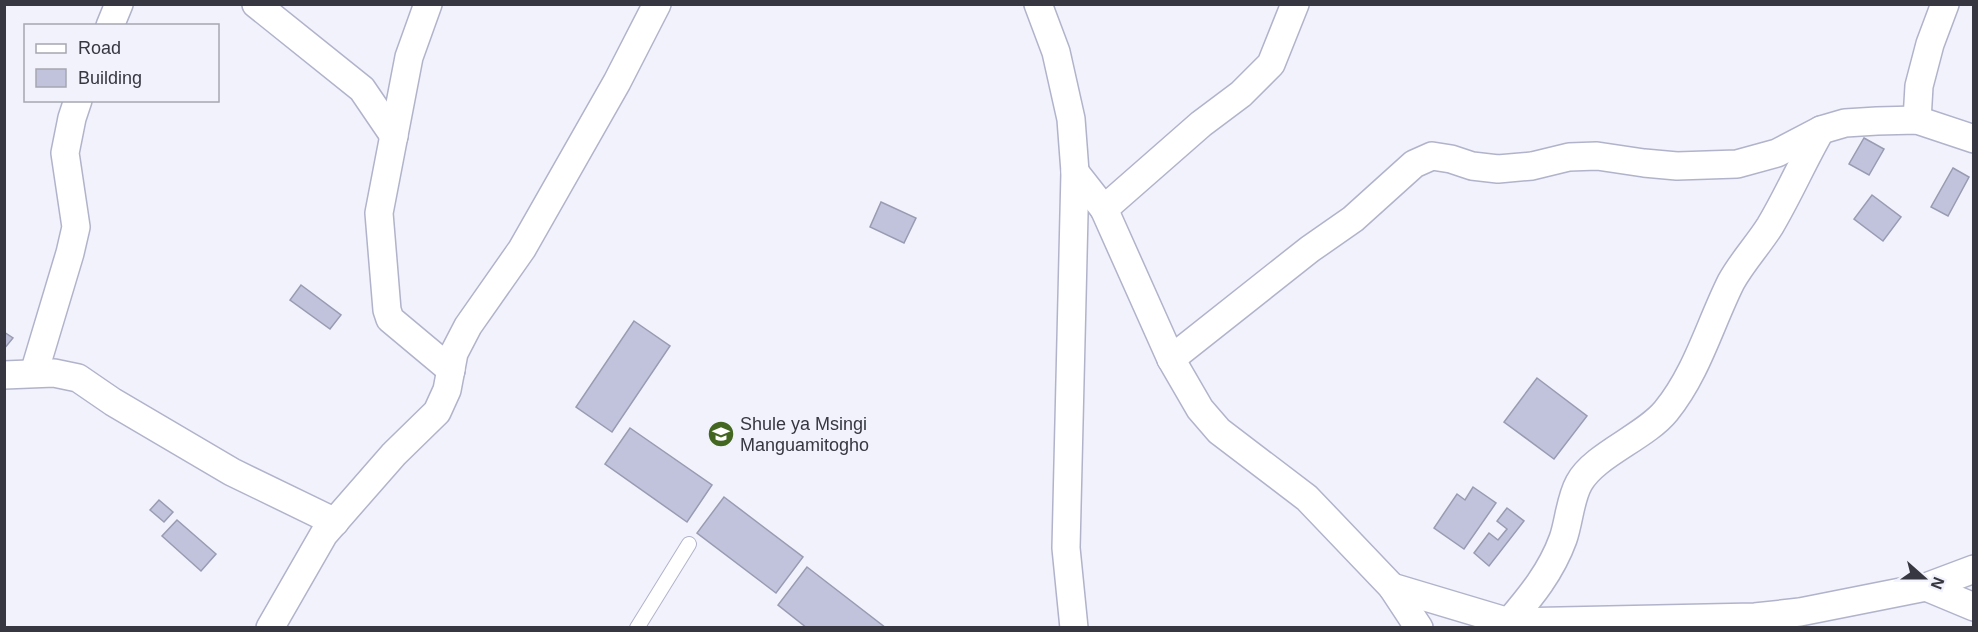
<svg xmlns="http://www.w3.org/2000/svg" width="1978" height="632" font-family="Arial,sans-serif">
<rect width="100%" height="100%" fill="#f1f2fc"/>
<g fill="#c0c3db" stroke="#999bb2" stroke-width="1.5">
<path d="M1864,138L1884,149L1869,175L1849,164Z"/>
<path d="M1953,168L1969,177L1948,216L1931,207Z"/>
<path d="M1872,195L1901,217L1883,241L1854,219Z"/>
<path d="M881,202L916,218L904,243L870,227Z"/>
<path d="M301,285L341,315L330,329L290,300Z"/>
<path d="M634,321L670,346L612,432L576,407Z"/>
<path d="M4,332L13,338L4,349Z"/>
<path d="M1537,378L1587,416L1554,459L1504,422Z"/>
<path d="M630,428L712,485L687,522L605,464Z"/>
<path d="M1473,487L1496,503L1464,549L1434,528L1457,494L1465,500Z"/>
<path d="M724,497L803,557L776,593L697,533Z"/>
<path d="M159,500L173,512L164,522L150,510Z"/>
<path d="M1507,508L1524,521L1489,566L1474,553L1489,533L1498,540L1507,529L1497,521Z"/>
<path d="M177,520L216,554L201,571L162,536Z"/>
<path d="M807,567L886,628H807L778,605Z"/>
</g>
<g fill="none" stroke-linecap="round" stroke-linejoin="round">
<defs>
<path id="lane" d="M637,628L689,544"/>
<g id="street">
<path d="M256,4L362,89L394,136"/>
<path d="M428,4L409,57L379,213L387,310L390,319L451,370"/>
<path d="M1038,4L1056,52L1071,119L1075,172L1066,548L1074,628"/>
<path d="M110,26L119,4"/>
<path d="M1917,120L1919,86L1930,44L1945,4"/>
<path d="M1075,172L1104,209L1171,359L1200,409L1219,431L1307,498L1392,587L1419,628"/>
<path d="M1104,209L1201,124L1241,94L1271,64L1295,4"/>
<path d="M1171,359L1310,249L1353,219L1414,164L1432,156L1451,159L1472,166L1498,169L1532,166L1569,157L1597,156L1644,163L1677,166L1737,164L1777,153L1821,130L1845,123L1877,121L1917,120L1974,139"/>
<path d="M34,373L70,253L76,227L65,153L72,118L78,100"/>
<path d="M4,375L54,373L78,378L113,402L232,472L335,522"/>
<path d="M1392,587L1509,622L1755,617L1800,612L1926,587L1974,569"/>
<path d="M1926,587L1974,607"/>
<path d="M1509,622C1531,596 1551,572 1563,539C1569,522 1570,499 1579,483C1594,455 1645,437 1666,411C1697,373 1710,324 1731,282C1742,262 1758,245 1770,226C1789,194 1803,161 1821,130"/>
<path d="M270,628L324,534L394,454L437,412L447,390L454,353L468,326L522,249L617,82L657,4"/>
</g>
</defs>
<use href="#lane" stroke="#b1b3cb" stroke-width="16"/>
<use href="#street" stroke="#b1b3cb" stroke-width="30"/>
<use href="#lane" stroke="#fff" stroke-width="14"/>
<use href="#street" stroke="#fff" stroke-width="27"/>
</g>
<defs>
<symbol id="school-disc" viewBox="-11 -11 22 22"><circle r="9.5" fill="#436720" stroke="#f1f2fc"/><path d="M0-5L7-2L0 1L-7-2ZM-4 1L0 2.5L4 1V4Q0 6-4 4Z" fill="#fff"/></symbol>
</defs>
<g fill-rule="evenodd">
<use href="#school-disc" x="706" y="419" width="30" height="30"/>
</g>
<g text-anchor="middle" stroke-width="5" stroke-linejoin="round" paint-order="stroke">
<g font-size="18" fill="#363740" stroke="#f1f2fc" text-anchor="start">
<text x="740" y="430">Shule ya Msingi<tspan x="740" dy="21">Manguamitogho</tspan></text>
</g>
</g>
<rect width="1978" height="632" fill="none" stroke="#363740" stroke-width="12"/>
<rect x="24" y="24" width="195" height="78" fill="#f1f2fc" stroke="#a6a7b1" stroke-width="1.5"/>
<rect x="36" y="44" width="30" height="9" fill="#ffffff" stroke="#a6a7b1" stroke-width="1.5"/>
<text x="78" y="54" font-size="18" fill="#363740">Road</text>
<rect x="36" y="69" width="30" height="18" fill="#c0c3db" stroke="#a6a7b1" stroke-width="1.5"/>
<text x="78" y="84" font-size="18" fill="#363740">Building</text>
<g transform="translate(1924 578) rotate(111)" stroke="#f1f2fc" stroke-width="4.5" paint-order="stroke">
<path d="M0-4.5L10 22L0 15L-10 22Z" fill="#363740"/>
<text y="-9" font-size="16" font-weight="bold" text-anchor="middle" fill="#363740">N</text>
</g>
</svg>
